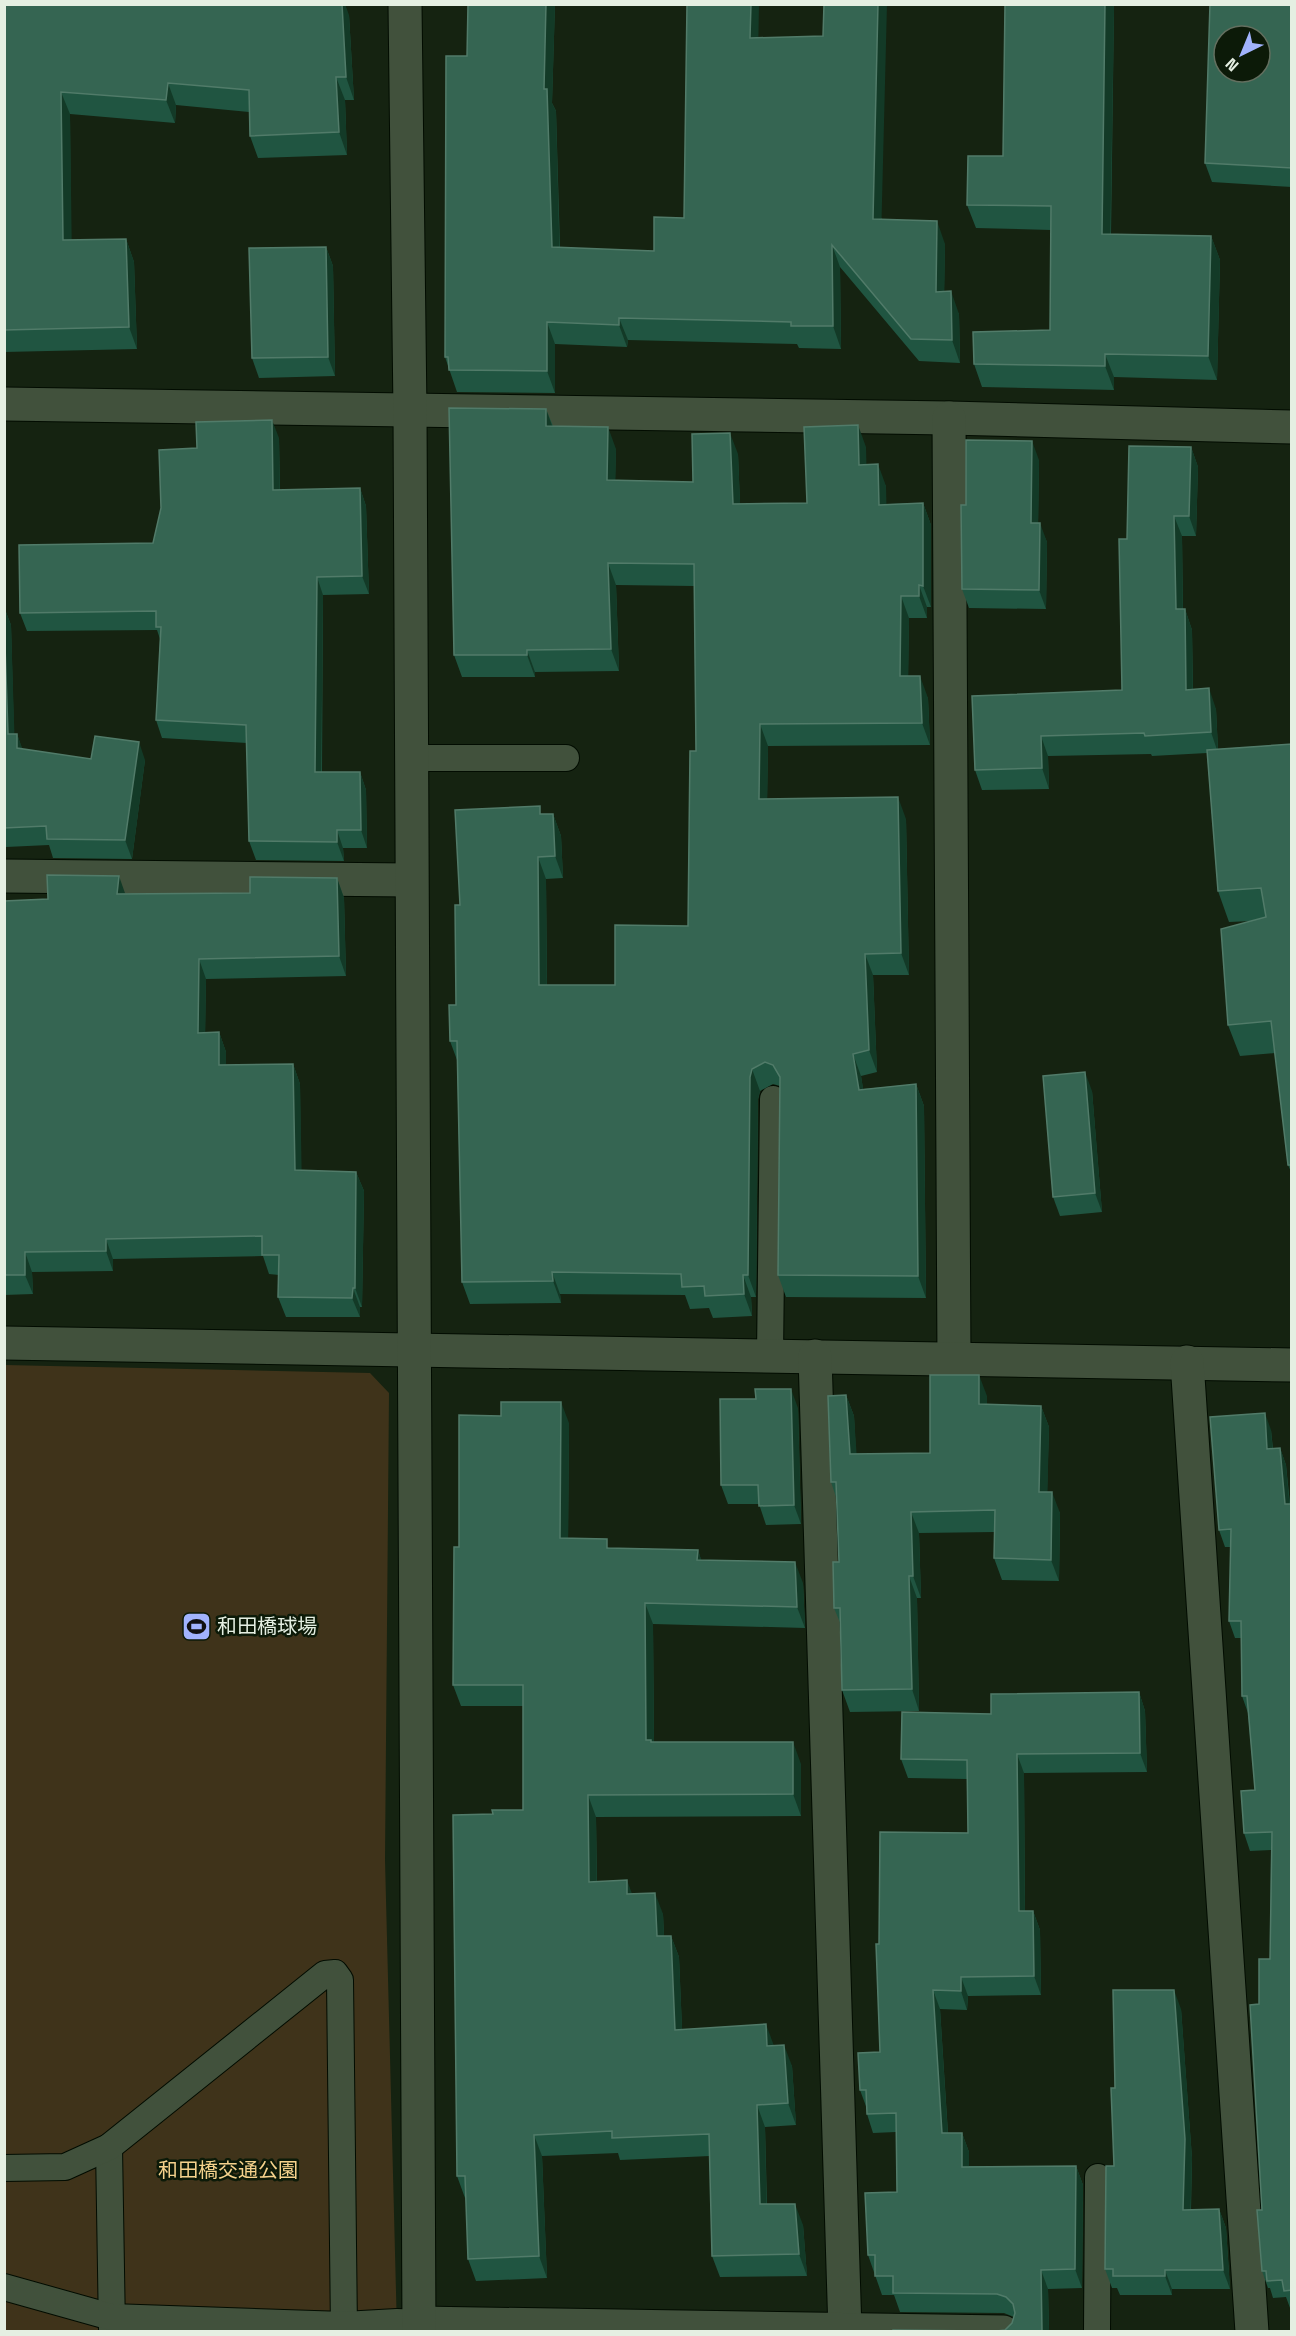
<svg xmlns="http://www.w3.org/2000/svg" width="1296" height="2336" font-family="'Space Grotesk','Noto Sans JP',sans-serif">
<rect width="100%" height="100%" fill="#152311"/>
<path fill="#3f331a" d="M5,1365L370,1373L389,1393L385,1860L397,2331L5,2332Z"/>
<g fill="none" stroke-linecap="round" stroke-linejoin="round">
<defs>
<g id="lane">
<path d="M410,758H566"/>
<path d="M770,1355L773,1099"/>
<path d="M109,2147L112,2331"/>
<path d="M4,2168L65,2167L109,2147L325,1974L335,1973L340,1980L344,2332"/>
<path d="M4,2287L111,2317L344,2325L397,2322L419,2323"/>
<path d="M1097,2332L1098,2177"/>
</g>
<g id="street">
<path d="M4,404L949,418L1292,427"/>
<path d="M949,418L954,1360"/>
<path d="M4,876L410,880"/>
<path d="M4,1343L1292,1365"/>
<path d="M815,1356L845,2332"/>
<path d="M1187,1362L1252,2332"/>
<path d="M419,2323L1003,2332"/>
</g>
<path id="secondary" d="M405,4L410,412L419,2332"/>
</defs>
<use href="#lane" stroke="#020c01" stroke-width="28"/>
<use href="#street" stroke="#020c01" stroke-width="35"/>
<use href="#secondary" stroke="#020c01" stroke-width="35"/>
<use href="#lane" stroke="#41513c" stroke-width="26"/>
<use href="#street" stroke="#41513c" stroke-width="33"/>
<use href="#secondary" stroke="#41513c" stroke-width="33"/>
</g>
<g fill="#205541">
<path d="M4,4L349,15L354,100H345L347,155L258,158L250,136L249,112L176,105L175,123L70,114L71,240L126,239L134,262L137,349L4,352Z"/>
<path d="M555,4L552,103L556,111L560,248L654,251L684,218L759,38L882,219L945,244L944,292L959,314L960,363L919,361L840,267L841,349L799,348L797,344L628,340L627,347L555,344V393L457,392L445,357L467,56Z"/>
<path d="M1005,4H1113L1114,8L1111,234L1211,236L1220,260L1217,380L1114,377V390L982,387L974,364L1050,330L1051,230L976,228L967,205L1003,156Z"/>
<path d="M1292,4V187L1212,182L1205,163Z"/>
<path d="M326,247L333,266L335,376L259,378L252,358Z"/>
<path d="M546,409L553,426L616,449L615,480L693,482L738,454L740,504L807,503L866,447V465L886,486V504L923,503L931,525V607H927V618H909L908,676L928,698L930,745L768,746L767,799L906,819L909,975H873L877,1072L861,1076L863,1089L916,1084L924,1106L926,1298L786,1297L778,1275L780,1086L773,1084L760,1091L758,1099L756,1297H751L752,1316L713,1318L709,1308L690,1309L685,1295L560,1294L561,1303L470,1304L462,1282L457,1060L450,1041L456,1005L460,905L543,814H553L561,836L563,878L546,879L547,985H615L688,926L696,751L694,586L616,585L619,671L535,672V677H462L454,655Z"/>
<path d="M279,438L280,490L360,488L366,506L369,594L323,595L322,772H360L366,790L367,848H343L344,861L256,860L249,841L247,743L162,738L156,720L160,639L157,630L27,631L20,613L153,543L197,448Z"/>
<path d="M1191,447L1198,467L1196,536H1182L1183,609H1185L1192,630L1193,689L1216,709L1218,749L1292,744V1174L1288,1165L1275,1053L1240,1056L1228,1025L1252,921L1229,922L1218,891L1207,753L1152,756L1151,754L1048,756L1049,789L982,790L975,770L1122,690L1127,539Z"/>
<path d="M1039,460L1038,523L1047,542L1046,609L969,608L962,589L966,505Z"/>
<path d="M4,607L11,625L14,734H17L22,749L91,759L145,760L132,859L53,858L49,845L6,847L4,844Z"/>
<path d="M337,878L344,898L346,976L206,979L205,1032H219L226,1052V1065L293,1064L300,1084L301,1171L356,1172L364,1191L362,1307H360V1317H286L278,1297L279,1275L269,1274L263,1256L113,1259V1271L32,1272L33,1294L4,1295V901L48,899L126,894L250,893Z"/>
<path d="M1092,1091L1102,1212L1060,1216L1053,1197Z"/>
<path d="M846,1395L854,1416L856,1454L930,1453L987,1396V1404L1041,1406L1049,1427L1047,1492L1060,1513L1059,1581L1002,1580L994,1558L995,1532L919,1533L921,1598H917L919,1711L850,1712L842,1690L841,1625L834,1608L839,1562L837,1500L831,1482Z"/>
<path d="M798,1408L801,1524L766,1525L759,1504H728L721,1485Z"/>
<path d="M569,1423L568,1538L610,1548L698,1550L701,1560L803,1583L805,1628L653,1624L654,1742L801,1764V1816L596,1817L597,1882L632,1894L663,1914L664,1936H671L679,1957L682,2029L774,2045L792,2066L796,2125L765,2127L767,2204L803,2225L807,2276L720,2277L712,2256L710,2156L620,2160L618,2153L542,2156L547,2278L476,2281L468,2259L466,2198H465L457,2176L493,1814L523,1810V1706H461L453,1685Z"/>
<path d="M1271,1430L1273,1449L1280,1448L1286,1465L1290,1504H1292V2308H1290L1286,2297L1273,2298L1270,2288H1268L1262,2271V2210L1259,2004L1270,1959L1271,1850L1250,1851L1244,1833L1255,1790L1248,1713L1242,1696L1241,1638H1235L1229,1621L1231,1547H1225L1219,1530Z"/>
<path d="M1139,1692L1145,1711L1147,1772L1024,1773L1025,1911H1033L1040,1930L1041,1995L968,1996L967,2010L940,2009L948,2133H962L969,2152V2166H1076L1083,2185L1082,2288L1048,2289L1049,2331H997L1005,2330L1012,2323L1014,2317L1004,2313L900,2312L894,2295H882L868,2255L865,2193L897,2192L896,2132L873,2133L867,2114V2109L860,2090L858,2053L880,2052L876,1944H879L880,1832L968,1833L967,1779L908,1778L901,1759L902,1712L991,1714V1694Z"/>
<path d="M1181,2009L1192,2158L1191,2210L1219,2209L1226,2228L1230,2289H1172V2295H1120L1117,2288H1112L1105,2269L1114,2166L1115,2088Z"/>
</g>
<g fill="#133a27">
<path d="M342,4H345L349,15L354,100L346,77Z"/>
<path d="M546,4H555L552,103L556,111L560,270L552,247L544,89Z"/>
<path d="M751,4H759L758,60L750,38Z"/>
<path d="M878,4H887L881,241L873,219Z"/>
<path d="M1105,4H1113L1114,8L1110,257L1102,234Z"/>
<path d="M336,77L345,100L347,155L339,132Z"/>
<path d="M168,83L176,105L175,123L166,100Z"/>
<path d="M61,92L70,114L72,263L63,240Z"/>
<path d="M937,221L945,244L944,315L936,292Z"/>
<path d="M1211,236L1220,260L1217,380L1208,356Z"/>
<path d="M126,239L134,262L137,349L129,327Z"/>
<path d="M832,245L840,267L841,349L833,326Z"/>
<path d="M326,247L333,266L335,376L328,357Z"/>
<path d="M951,291L959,314L960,363L952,340Z"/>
<path d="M619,318L628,340L627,347L619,325Z"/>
<path d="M547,322L555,344V393L547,371Z"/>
<path d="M1105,354L1114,377V390L1105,366Z"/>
<path d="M546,409L554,431L546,426Z"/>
<path d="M272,420L279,438L280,509L273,490Z"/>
<path d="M858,425L866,447L867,487L859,465Z"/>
<path d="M608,427L616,449L615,502L607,480Z"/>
<path d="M730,433L738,454L741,526L733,504Z"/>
<path d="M1032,441L1039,460L1038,542L1031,523Z"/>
<path d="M1191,447L1198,467L1196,536L1189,516Z"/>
<path d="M878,464L886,486L887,527L879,505Z"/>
<path d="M360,488L366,506L369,594L362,576Z"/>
<path d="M923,503L931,525V607L923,586Z"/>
<path d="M1174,516L1182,536L1183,630L1176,609Z"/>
<path d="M1040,523L1047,542L1046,609L1039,590Z"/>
<path d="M608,563L616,585L619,671L611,649Z"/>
<path d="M317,577L323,595L321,790L315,772Z"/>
<path d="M919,585L927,607V618L919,596Z"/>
<path d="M901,596L909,618L908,698L900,676Z"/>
<path d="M4,607L11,625L15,753L8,734Z"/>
<path d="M1185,609L1192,630L1193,710L1186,690Z"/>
<path d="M527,650L535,672V677L527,655Z"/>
<path d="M920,676L928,698L930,745L922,723Z"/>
<path d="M1209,688L1216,709L1218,753L1211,732Z"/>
<path d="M760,724L768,746L767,821L759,799Z"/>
<path d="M17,734L24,753L17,748Z"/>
<path d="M1041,736L1048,756L1049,789L1042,768Z"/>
<path d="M139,742L145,760L132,859L125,840Z"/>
<path d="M360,772L366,790L367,848L361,830Z"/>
<path d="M898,797L906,819L909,975L901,953Z"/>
<path d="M553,814L561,836L563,878L555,856Z"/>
<path d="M337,830L343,848L344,861L337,842Z"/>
<path d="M538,857L546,879L547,1006L539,985Z"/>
<path d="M119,876L126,896L117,894Z"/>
<path d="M337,878L344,898L346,976L339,956Z"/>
<path d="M865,954L873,975L877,1072L869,1050Z"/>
<path d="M199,959L206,979L205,1052L198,1033Z"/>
<path d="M219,1032L226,1052V1085L219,1065Z"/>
<path d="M853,1054L861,1076L867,1112L859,1090Z"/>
<path d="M293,1064L300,1084L302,1190L295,1170Z"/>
<path d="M752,1069L760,1091L758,1099L756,1297L748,1275L750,1077Z"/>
<path d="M1085,1072L1092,1091L1102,1212L1095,1193Z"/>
<path d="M916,1084L924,1106L926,1298L918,1276Z"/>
<path d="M356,1172L364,1191L362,1307L355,1288Z"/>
<path d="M106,1239L113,1259V1271L106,1251Z"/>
<path d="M25,1252L32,1272L33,1294L25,1275Z"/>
<path d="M552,1272L560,1294L561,1303L553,1281Z"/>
<path d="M743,1275L751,1297L752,1316L744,1294Z"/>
<path d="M353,1288L360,1307V1317L352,1298Z"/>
<path d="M979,1375L987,1396V1425L979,1404Z"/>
<path d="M791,1389L798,1408L801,1524L794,1505Z"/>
<path d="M846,1395L854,1416L858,1475L850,1454Z"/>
<path d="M561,1402L569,1423L568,1560L560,1538Z"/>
<path d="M1041,1406L1049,1427L1047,1513L1039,1492Z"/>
<path d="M1265,1413L1271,1430L1274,1466L1267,1449Z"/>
<path d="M1280,1448L1286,1465L1291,1522L1285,1504Z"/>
<path d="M1052,1492L1060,1513L1059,1581L1051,1560Z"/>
<path d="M911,1512L919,1533L921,1598L913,1576Z"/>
<path d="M698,1550L705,1571L697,1560Z"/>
<path d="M795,1562L803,1583L805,1628L797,1607Z"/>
<path d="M909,1576L917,1598L919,1711L912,1689Z"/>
<path d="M645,1603L653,1624L654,1748L646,1740Z"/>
<path d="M1139,1692L1145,1711L1147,1772L1140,1753Z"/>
<path d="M793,1742L801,1764V1816L793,1794Z"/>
<path d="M1017,1754L1024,1773L1025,1930L1019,1911Z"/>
<path d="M588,1795L596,1817L597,1904L589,1882Z"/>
<path d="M627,1880L635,1902L627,1894Z"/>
<path d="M655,1893L663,1914L665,1958L657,1936Z"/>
<path d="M1033,1911L1040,1930L1041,1995L1034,1976Z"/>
<path d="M671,1936L679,1957L683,2051L675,2030Z"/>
<path d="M961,1977L968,1996L967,2010L961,1991Z"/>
<path d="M933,1990L940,2009L949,2152L942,2133Z"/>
<path d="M1174,1990L1181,2009L1192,2158L1190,2229L1183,2210Z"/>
<path d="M766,2024L774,2046H767Z"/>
<path d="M784,2045L792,2066L796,2125L788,2103Z"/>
<path d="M757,2105L765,2127L767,2226L760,2204Z"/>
<path d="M962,2133L969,2152V2185L962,2167Z"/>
<path d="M534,2135L542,2156L547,2278L539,2256Z"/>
<path d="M1076,2166L1083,2185L1082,2288L1075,2269Z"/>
<path d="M795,2204L803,2225L807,2276L799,2254Z"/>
<path d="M1219,2209L1226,2228L1230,2289L1223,2270Z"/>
<path d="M1041,2270L1048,2289L1049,2331H1042Z"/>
<path d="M1165,2270L1172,2289V2295L1165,2276Z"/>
</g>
<g fill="#356552" stroke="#517b69" stroke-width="1.5" fill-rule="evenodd">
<path d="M4,4H342L346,77H336L339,132L250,136L249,90L168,83L166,100L61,92L63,240L126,239L129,327L4,330Z"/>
<path d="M468,4H546L544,89H547L552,247L654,251V217L684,218L687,4H751L750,38L823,36L824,4H878L873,219L937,221L936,292L951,291L952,340L911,339L832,245L833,326H791V322L619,318V325L547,322V371L449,370L448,357H445L446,56H467Z"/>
<path d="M1005,4H1105L1102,234L1211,236L1208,356L1105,354V366L974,364L973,332L1050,330L1051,206L967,205L968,156H1003Z"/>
<path d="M1210,4H1292V168L1205,163ZM1224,36H1260V72H1224Z"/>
<path d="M326,247L328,357L252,358L249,248Z"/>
<path d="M449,408L546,409V426L608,427L607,480L693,482L692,434L730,433L733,504L807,503L804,427L858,425L859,465L878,464L879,505L923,503V586L919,585V596H901L900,676H920L922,723L760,724L759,799L898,797L901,953L865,954L869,1050L853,1054L859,1090L916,1084L918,1276L778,1275L780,1077L773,1065L765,1062L752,1069L750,1077L748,1275H743L744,1294L705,1296L704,1286L682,1287L681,1274L552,1272L553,1281L462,1282L457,1041H450L449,1005H456L455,905H460L455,810L540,806V814H553L555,856L538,857L539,985H615V925L688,926L690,751H696L694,564L608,563L611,649L527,650V655H454Z"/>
<path d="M272,420L273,490L360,488L362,576L317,577L315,772H360L361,830H337V842L249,841L246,725L156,720L161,627H156V611L20,613L19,545L153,543L161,508L159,450L197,448L196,422Z"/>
<path d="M966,440L1032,441L1031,523H1040L1039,590L962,589L961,505H966Z"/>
<path d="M1129,446L1191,447L1189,516H1174L1176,609H1185L1186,690L1209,688L1211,732L1145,736L1144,733L1041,736L1042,768L975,770L972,696L1122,690L1119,539H1127Z"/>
<path d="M4,616L8,734H17V748L91,759L95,736L139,742L125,840L47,839L46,826L4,828Z"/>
<path d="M1292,744V1165H1288L1271,1021L1228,1025L1221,929L1266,917L1261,888L1218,891L1207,750Z"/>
<path d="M47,875L119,876L117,894L250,893V877L337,878L339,956L199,959L198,1033L219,1032V1065L293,1064L295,1170L356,1172L355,1288H353L352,1298L278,1297L279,1255H262V1236L106,1239V1251L25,1252V1275H4V901L48,899Z"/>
<path d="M1085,1072L1095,1193L1053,1197L1043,1076Z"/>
<path d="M930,1375H979V1404L1041,1406L1039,1492H1052L1051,1560L994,1558L995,1510L911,1512L913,1576H909L912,1689L842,1690L840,1608H834L833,1562H839L836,1482H831L828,1396L846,1395L850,1454L930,1453Z"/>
<path d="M755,1389H791L794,1505L759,1506L758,1485H721L720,1399H756Z"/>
<path d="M501,1402H561L560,1538L607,1539V1548L698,1550L697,1560L795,1562L797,1607L645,1603L646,1740H651V1742H793V1794L588,1795L589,1882L627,1880V1894L655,1893L657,1936H671L675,2030L766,2024L767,2046L784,2045L788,2103L757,2105L760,2204H795L799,2254L712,2256L709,2134L612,2138V2131L534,2135L539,2256L468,2259L465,2176H457L453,1815L493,1814L492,1810H523V1685H453L454,1547H459V1415L501,1416Z"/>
<path d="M1265,1413L1267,1449L1280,1448L1285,1504H1292V2290L1284,2291L1282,2280L1267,2281L1266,2271H1262L1257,2210H1262L1250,2005L1259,2004V1959H1270L1272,1832L1244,1833L1241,1791L1255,1790L1247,1696H1242L1241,1621H1229L1231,1529L1219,1530L1210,1417Z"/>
<path d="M1139,1692L1140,1753L1017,1754L1019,1911H1033L1034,1976L961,1977V1991L933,1990L942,2133H962V2167L1076,2166L1075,2269L1041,2270L1042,2331H997L1005,2330L1012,2323L1015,2313L1013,2304L1006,2297L997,2294L893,2293V2276H875V2255H868L865,2193L897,2192L896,2113L867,2114L866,2090H860L858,2053L880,2052L876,1944H879L880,1832L968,1833L967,1760L901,1759L902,1712L991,1714V1694Z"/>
<path d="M1113,1990H1174L1185,2139L1183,2210L1219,2209L1223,2270H1165V2276H1113V2269H1105L1106,2166H1114L1111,2088H1115Z"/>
<path d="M893,2330L980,2331H893Z"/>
</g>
<defs>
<symbol id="stadium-square" viewBox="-11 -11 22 22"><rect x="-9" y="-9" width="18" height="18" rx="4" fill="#a1b3fd" stroke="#0c1a08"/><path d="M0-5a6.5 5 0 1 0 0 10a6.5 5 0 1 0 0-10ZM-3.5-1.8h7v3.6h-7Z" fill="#111"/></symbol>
</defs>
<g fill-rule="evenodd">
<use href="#stadium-square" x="180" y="1610" width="33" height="33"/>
</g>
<g text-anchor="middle" stroke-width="5" stroke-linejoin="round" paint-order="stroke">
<g font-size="20" fill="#e5efe2" stroke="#0c1a08" text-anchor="start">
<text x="217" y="1633">和田橋球場</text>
</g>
<g font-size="20" fill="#f5d28c" stroke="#0c1a08">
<text x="228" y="2177">和田橋交通公園</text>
</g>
</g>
<rect width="1296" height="2336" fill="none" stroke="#e5efe2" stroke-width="12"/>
<g transform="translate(1242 54) rotate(223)"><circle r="28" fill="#0c1a08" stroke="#636f5f" stroke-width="1.5"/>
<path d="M0-4.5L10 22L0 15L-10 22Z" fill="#a1b3fd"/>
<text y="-9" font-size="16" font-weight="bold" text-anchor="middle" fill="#e5efe2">N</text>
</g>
</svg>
